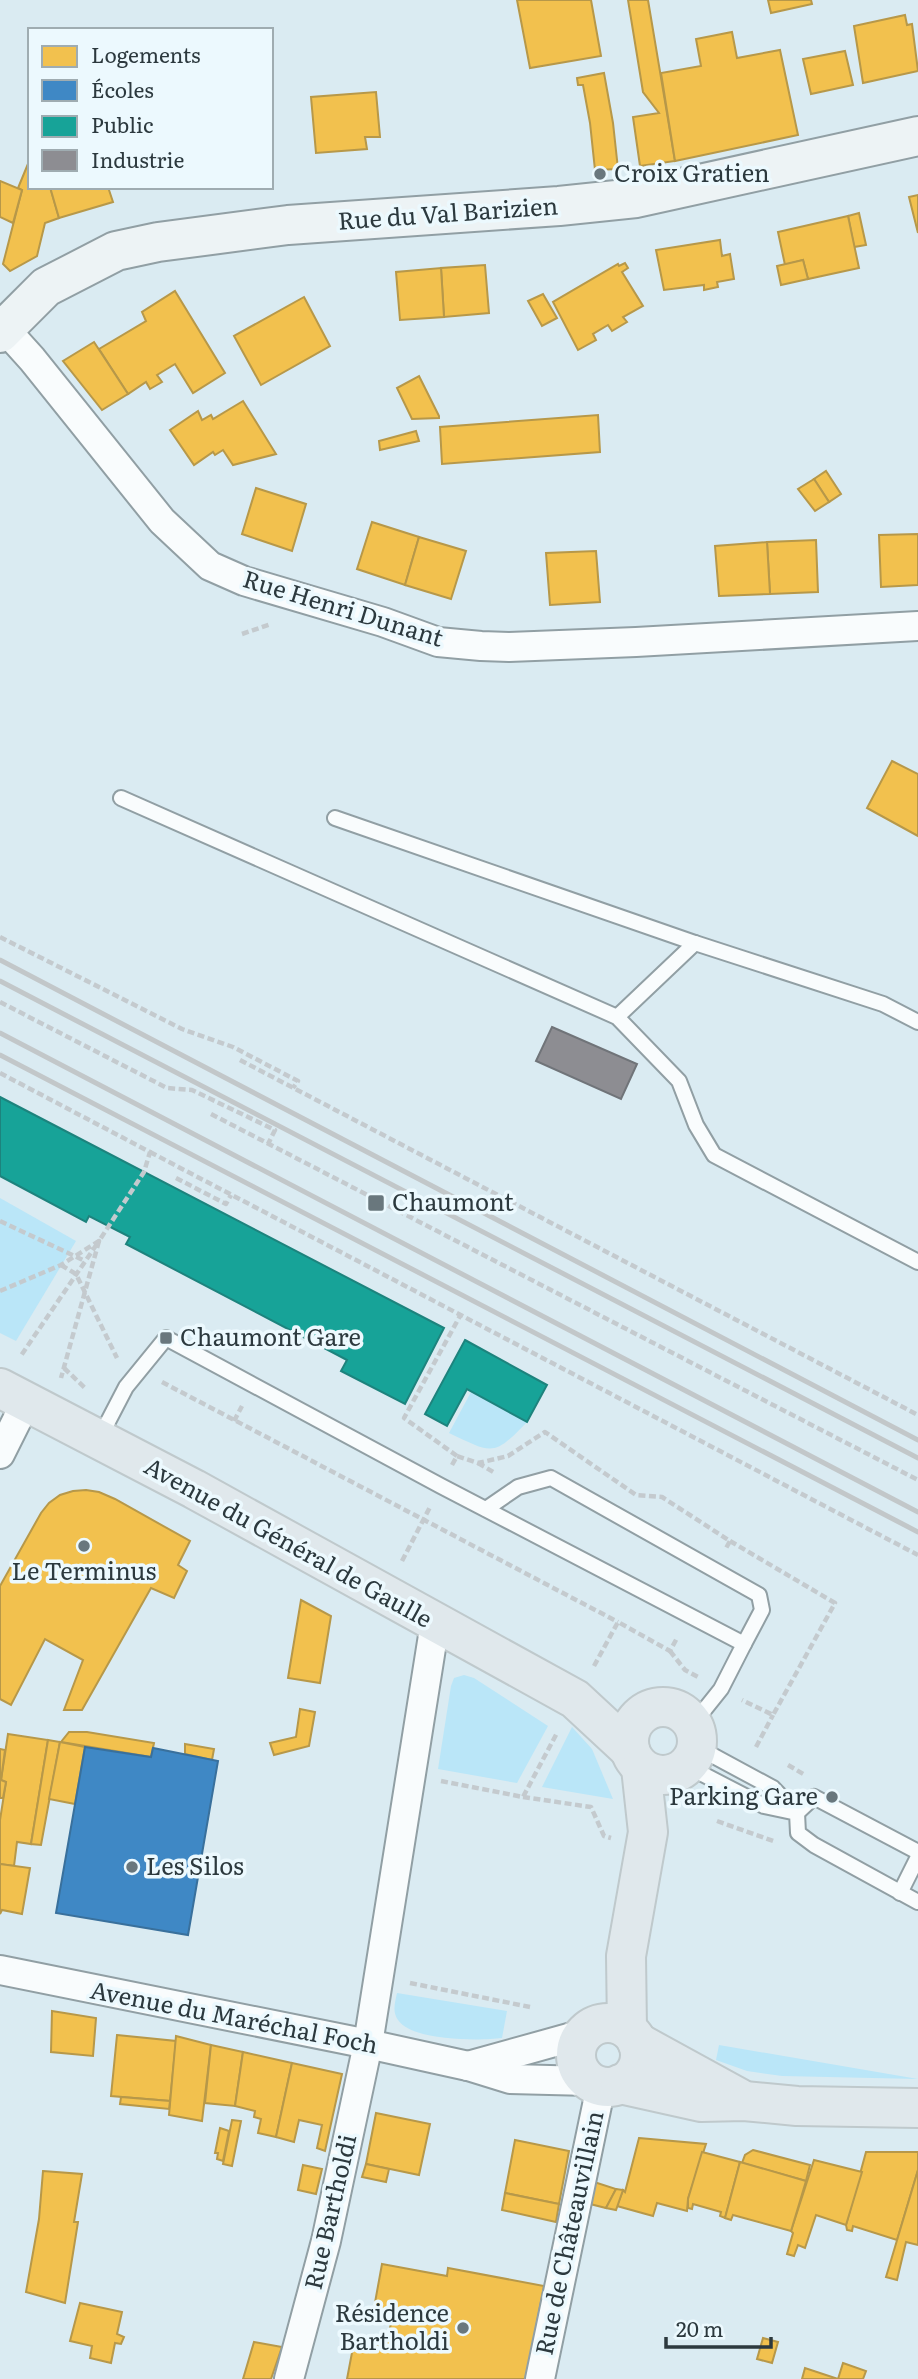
<svg xmlns="http://www.w3.org/2000/svg" width="918" height="2379" font-family="Literata,serif">
<rect width="100%" height="100%" fill="#daebf2"/>
<g fill="#bae6f8">
<path d="M0,1198L76,1241L16,1341L0,1333Z"/>
<path d="M471,1392L527,1422C493,1458 492,1453 449,1433Z"/>
<path d="M464,1675L474,1678L548,1726L517,1783L438,1769L451,1686L454,1678Z"/>
<path d="M572,1727L592,1749L613,1799L542,1787Z"/>
<path d="M397,1993L507,2011L502,2038C479,2041 412,2041 398,2020C392,2011 395,2003 397,1993Z"/>
<path d="M719,2045L918,2079L782,2076L747,2071L716,2060Z"/>
</g>
<g fill="#f2c14e" stroke="#b79849" stroke-width="2">
<path d="M517,0H591L601,56L530,68Z"/>
<path d="M628,0H648L675,161L640,166L633,117L659,113L643,92Z"/>
<path d="M768,0H811L812,4L771,13Z"/>
<path d="M905,15L907,25L912,24L918,71L863,83L854,26Z"/>
<path d="M732,32L737,58L780,50L798,135L675,161L661,73L701,66L696,39Z"/>
<path d="M845,51L853,85L811,94L803,59Z"/>
<path d="M604,73L613,123L618,169L595,170L590,123L583,85H578L577,78Z"/>
<path d="M376,92L380,137H365L367,149L316,153L311,97Z"/>
<path d="M30,159V187H50L59,218L45,223L37,256L10,271L3,264L22,190L18,188Z"/>
<path d="M0,181L22,190L13,223L0,217Z"/>
<path d="M50,187H108L113,202L59,218Z"/>
<path d="M918,195V233L909,197Z"/>
<path d="M859,213L866,245L854,247L848,216Z"/>
<path d="M848,216L859,268L808,279L803,260L785,265L778,232Z"/>
<path d="M720,240L722,256L730,254L734,279L717,282L718,287L704,290V285L664,290L656,250Z"/>
<path d="M803,260L808,279L781,285L777,266Z"/>
<path d="M625,263L628,268L622,272L643,306L623,317L627,322L612,331L608,325L593,334L596,340L578,350L553,302L618,264L619,266Z"/>
<path d="M485,265L489,313L444,317L441,268Z"/>
<path d="M441,268L444,317L400,320L396,272Z"/>
<path d="M175,291L225,373L193,393L175,364L157,375L162,382L150,389L146,382L128,394L99,349L146,321L142,312Z"/>
<path d="M543,294L557,318L542,326L528,301Z"/>
<path d="M304,297L330,346L261,385L234,336Z"/>
<path d="M94,342L128,394L102,410L63,361Z"/>
<path d="M419,376L439,416V418L412,419L397,388Z"/>
<path d="M243,401L276,454L233,465L223,450L215,455L213,452L194,465L170,430L198,411L202,420L211,415L213,419Z"/>
<path d="M598,415L600,452L442,464L440,427Z"/>
<path d="M416,431L419,441L380,450L379,441Z"/>
<path d="M826,471L841,494L829,502L814,479Z"/>
<path d="M814,479L829,502L815,511L798,489Z"/>
<path d="M256,488L306,504L292,551L242,534Z"/>
<path d="M372,522L419,537L405,585L357,569Z"/>
<path d="M918,534V585L881,587L879,535Z"/>
<path d="M419,537L466,551L451,599L405,585Z"/>
<path d="M816,540L818,592L770,594L767,542Z"/>
<path d="M767,542L770,594L719,596L715,546Z"/>
<path d="M596,551L600,602L550,605L546,553Z"/>
<path d="M892,761L918,774V836L867,808Z"/>
<path d="M86,1490L99,1492L115,1499L190,1541L178,1565L187,1571L174,1598L151,1588L82,1710H64L83,1660L45,1639L11,1705L0,1699V1586L41,1513L49,1503L60,1495L73,1491Z"/>
<path d="M301,1600L331,1616L320,1683L288,1678Z"/>
<path d="M300,1709L315,1712L309,1746L274,1755L270,1743L296,1737Z"/>
<path d="M69,1732H87L154,1743L151,1757L61,1742Z"/>
<path d="M8,1734L48,1740L31,1844L17,1842L14,1866L0,1864V1820L6,1782L1,1780Z"/>
<path d="M48,1740L60,1742L41,1845L31,1844Z"/>
<path d="M60,1742L85,1747L75,1804L49,1799Z"/>
<path d="M185,1744L214,1749L212,1760L185,1754Z"/>
<path d="M0,1749L5,1750L1,1780L6,1782L3,1798H0Z"/>
<path d="M0,1864L30,1868L22,1914L2,1910L0,1914Z"/>
<path d="M52,2011L96,2018L93,2056L51,2052Z"/>
<path d="M117,2035L176,2041L170,2101L111,2096Z"/>
<path d="M176,2036L211,2045L202,2121L169,2115Z"/>
<path d="M211,2045L243,2052L235,2106L205,2103Z"/>
<path d="M243,2052L292,2063L276,2137L258,2133L261,2119L254,2117L255,2111L235,2106Z"/>
<path d="M292,2063L342,2074L325,2151L317,2148L322,2125L299,2120L294,2142L276,2137Z"/>
<path d="M121,2097L170,2101L169,2109L120,2104Z"/>
<path d="M376,2113L430,2124L419,2175L366,2164Z"/>
<path d="M232,2120L241,2121L232,2166L223,2164Z"/>
<path d="M220,2128L229,2131L223,2161L217,2159L218,2153H215Z"/>
<path d="M639,2138L706,2144L688,2199L687,2211L657,2203L653,2216L617,2206L623,2190L625,2192Z"/>
<path d="M515,2140L569,2151L559,2204L505,2193Z"/>
<path d="M753,2150L810,2165L806,2181L742,2163L745,2155Z"/>
<path d="M702,2152L740,2162L725,2218L720,2216L721,2212L693,2204L692,2209L688,2208V2199Z"/>
<path d="M866,2152H918V2170L897,2240L853,2226L852,2231L847,2230L846,2225Z"/>
<path d="M814,2160L862,2172L846,2225L816,2215L805,2248L798,2245L794,2256L787,2254L793,2233L791,2231Z"/>
<path d="M740,2162L806,2181L791,2231L733,2215L731,2220L725,2218Z"/>
<path d="M366,2164L389,2169L386,2182L362,2177Z"/>
<path d="M303,2165L322,2169L316,2194L298,2190Z"/>
<path d="M918,2170V2245L906,2242L897,2280L886,2277Z"/>
<path d="M43,2171L82,2174L74,2222H78L65,2303L26,2292L39,2219Z"/>
<path d="M591,2181L616,2189L606,2208L586,2203Z"/>
<path d="M616,2189L623,2190L616,2210L606,2208Z"/>
<path d="M505,2193L559,2204L556,2222L502,2210Z"/>
<path d="M382,2264L447,2276L448,2268L544,2286L526,2379H347L354,2342L386,2348L393,2313L374,2308Z"/>
<path d="M80,2303L122,2312L117,2334L124,2337L121,2344L115,2343L111,2363L90,2358L92,2346L70,2341Z"/>
<path d="M763,2338L778,2342L772,2363L757,2359Z"/>
<path d="M254,2342L282,2347L271,2379H243Z"/>
<path d="M843,2363L866,2371L863,2379H802L805,2368L838,2379Z"/>
</g>
<path fill="#3f88c5" stroke="#39709c" stroke-width="2" d="M85,1747L151,1757L153,1748L218,1761L188,1935L56,1913Z"/>
<g fill="#17a398" stroke="#1d837d" stroke-width="2">
<path d="M0,1097L444,1328L405,1404L341,1371L347,1360L126,1244L130,1237L89,1216L86,1222L0,1176Z"/>
<path d="M465,1340L547,1385L527,1422L467,1389L447,1426L425,1414Z"/>
</g>
<path fill="#8d8d92" stroke="#707479" stroke-width="2" d="M552,1027L637,1064L621,1099L536,1061Z"/>
<g fill="none" stroke-linecap="round" stroke-linejoin="round">
<defs>
<g id="lane">
<path d="M121,798L617,1017L679,1081L696,1125L714,1155L918,1262"/>
<path d="M335,818L695,943"/>
<path d="M617,1017L695,943L883,1004L918,1022"/>
<path d="M100,1437L126,1387L166,1338L441,1486L744,1644L721,1689L693,1724"/>
<path d="M486,1509L518,1487L551,1478L759,1595L762,1610L744,1644"/>
<path d="M697,1747L773,1788L797,1813L814,1797L918,1852"/>
<path d="M687,1766L764,1806L797,1813L798,1833L814,1845L918,1902"/>
<path d="M900,1893L918,1857"/>
</g>
<g id="street">
<path d="M4,328L32,359L162,521L210,566L244,581L383,622L438,642L481,646L509,647L636,642L918,626"/>
<path d="M0,1454L26,1402"/>
<path d="M0,1970L368,2044L468,2066L510,2079L589,2081"/>
<path d="M468,2066L583,2034"/>
<path d="M289,2379L326,2241L368,2044L435,1623"/>
<path d="M540,2379L601,2086"/>
</g>
<path id="secondary" d="M0,333L46,287L116,251L158,242L288,225L559,206L636,198L918,136"/>
<g id="primary">
<path d="M0,1388L194,1489L575,1699L630,1750"/>
<circle cx="663" cy="1741" r="34"/>
<circle cx="608" cy="2055" r="32"/>
<path d="M627,2029L626,1956L648,1832L641,1768"/>
<path d="M637,2042L739,2098"/>
<path d="M620,2084L701,2102L744,2101L797,2106L918,2108"/>
</g>
</defs>
<use href="#lane" stroke="#919fa4" stroke-width="18"/>
<use href="#street" stroke="#919fa4" stroke-width="32"/>
<use href="#secondary" stroke="#919fa4" stroke-width="42"/>
<use href="#primary" stroke="#bfc9cc" stroke-width="42"/>
<g stroke="#c4cace" stroke-width="4.5" stroke-dasharray="7 3.5" stroke-linecap="butt">
<path d="M242,634L271,624"/>
<path d="M0,937L182,1029L233,1047L298,1081L293,1088"/>
<path d="M0,1002L167,1088L192,1090L275,1130L268,1144"/>
<path d="M240,1060L918,1415"/>
<path d="M0,1073L150,1152L144,1172L99,1241L61,1378"/>
<path d="M211,1114L918,1480"/>
<path d="M150,1152L918,1555"/>
<path d="M176,1178L226,1204L231,1195"/>
<path d="M0,1221L85,1261"/>
<path d="M61,1265L76,1274L117,1358"/>
<path d="M0,1291L61,1265L99,1241L20,1357"/>
<path d="M64,1368L85,1388"/>
<path d="M162,1382L618,1622"/>
<path d="M234,1421L242,1406"/>
<path d="M457,1456L404,1418L460,1316"/>
<path d="M478,1463L495,1473"/>
<path d="M452,1465L457,1456L478,1463L508,1456L545,1432L636,1495L662,1497L730,1541L725,1550"/>
<path d="M730,1541L835,1603L773,1715L742,1700"/>
<path d="M402,1561L430,1507"/>
<path d="M670,1651L685,1670L700,1678"/>
<path d="M594,1666L618,1622L670,1651L677,1638"/>
<path d="M756,1747L773,1715"/>
<path d="M788,1765L805,1775"/>
<path d="M441,1781L523,1797L557,1733"/>
<path d="M523,1797L591,1807L604,1836L611,1838"/>
<path d="M717,1821L776,1842"/>
<path d="M410,1983L530,2007"/>
</g>
<use href="#lane" stroke="#f9fcfd" stroke-width="14"/>
<use href="#street" stroke="#f9fcfd" stroke-width="28"/>
<use href="#secondary" stroke="#edf3f5" stroke-width="38"/>
<use href="#primary" stroke="#e0e8ec" stroke-width="38"/>
<g stroke="#c2c7c9" stroke-width="5">
<path d="M0,960L918,1440"/>
<path d="M0,981L918,1458"/>
<path d="M0,1033L918,1512"/>
<path d="M0,1055L918,1532"/>
</g>
</g>
<g fill="#69777d" stroke="#ecf9fe" stroke-width="2.5">
<circle cx="600" cy="174" r="7"/>
<rect x="367" y="1194" width="18" height="18" rx="3.5"/>
<rect x="159" y="1331" width="14" height="14" rx="3.5"/>
<circle cx="84" cy="1546" r="7"/>
<circle cx="832" cy="1797" r="7"/>
<circle cx="132" cy="1867" r="7"/>
<circle cx="463" cy="2328" r="7"/>
</g>
<g text-anchor="middle" stroke-width="7" stroke-linejoin="round" paint-order="stroke">
<g font-size="24" fill="#2c393e" stroke="#ecf9fe" text-anchor="start">
<text x="614" y="182">Croix Gratien</text>
<text x="392" y="1211">Chaumont</text>
<text x="180" y="1346">Chaumont Gare</text>
<text x="84" y="1580" text-anchor="middle">Le Terminus</text>
<text x="818" y="1805" text-anchor="end">Parking Gare</text>
<text x="146" y="1875">Les Silos</text>
<text x="449" y="2322" text-anchor="end">Résidence<tspan x="449" dy="28">Bartholdi</tspan></text>
</g>
<g font-size="24" fill="#2c393e" stroke="#ecf9fe">
<text transform="translate(448 214) rotate(-4)" y="8">Rue du Val Barizien</text>
<text transform="translate(343 609) rotate(17)" y="8">Rue Henri Dunant</text>
<text transform="translate(288 1543) rotate(29)" y="8">Avenue du Général de Gaulle</text>
<text transform="translate(234 2018) rotate(11)" y="8">Avenue du Maréchal Foch</text>
<text transform="translate(331 2212) rotate(-77)" y="8">Rue Bartholdi</text>
<text transform="translate(570 2233) rotate(-78)" y="8">Rue de Châteauvillain</text>
</g>
</g>
<rect x="28" y="28" width="245" height="161" fill="#ecf9fe" stroke="#9facb1" stroke-width="2"/>
<rect x="42" y="46" width="35" height="21" fill="#f2c14e" stroke="#9facb1" stroke-width="2"/>
<text x="91" y="63" font-size="21" fill="#2c393e">Logements</text>
<rect x="42" y="80" width="35" height="21" fill="#3f88c5" stroke="#9facb1" stroke-width="2"/>
<text x="91" y="98" font-size="21" fill="#2c393e">Écoles</text>
<rect x="42" y="116" width="35" height="21" fill="#17a398" stroke="#9facb1" stroke-width="2"/>
<text x="91" y="133" font-size="21" fill="#2c393e">Public</text>
<rect x="42" y="150" width="35" height="21" fill="#8d8d92" stroke="#9facb1" stroke-width="2"/>
<text x="91" y="168" font-size="21" fill="#2c393e">Industrie</text>
<path d="M666 2337v10h105v-10" fill="none" stroke="#2c393e" stroke-width="3.5"/>
<text x="676" y="2337" font-size="21" fill="#2c393e" stroke="#ecf9fe" stroke-width="5" paint-order="stroke">20 m</text>
</svg>
